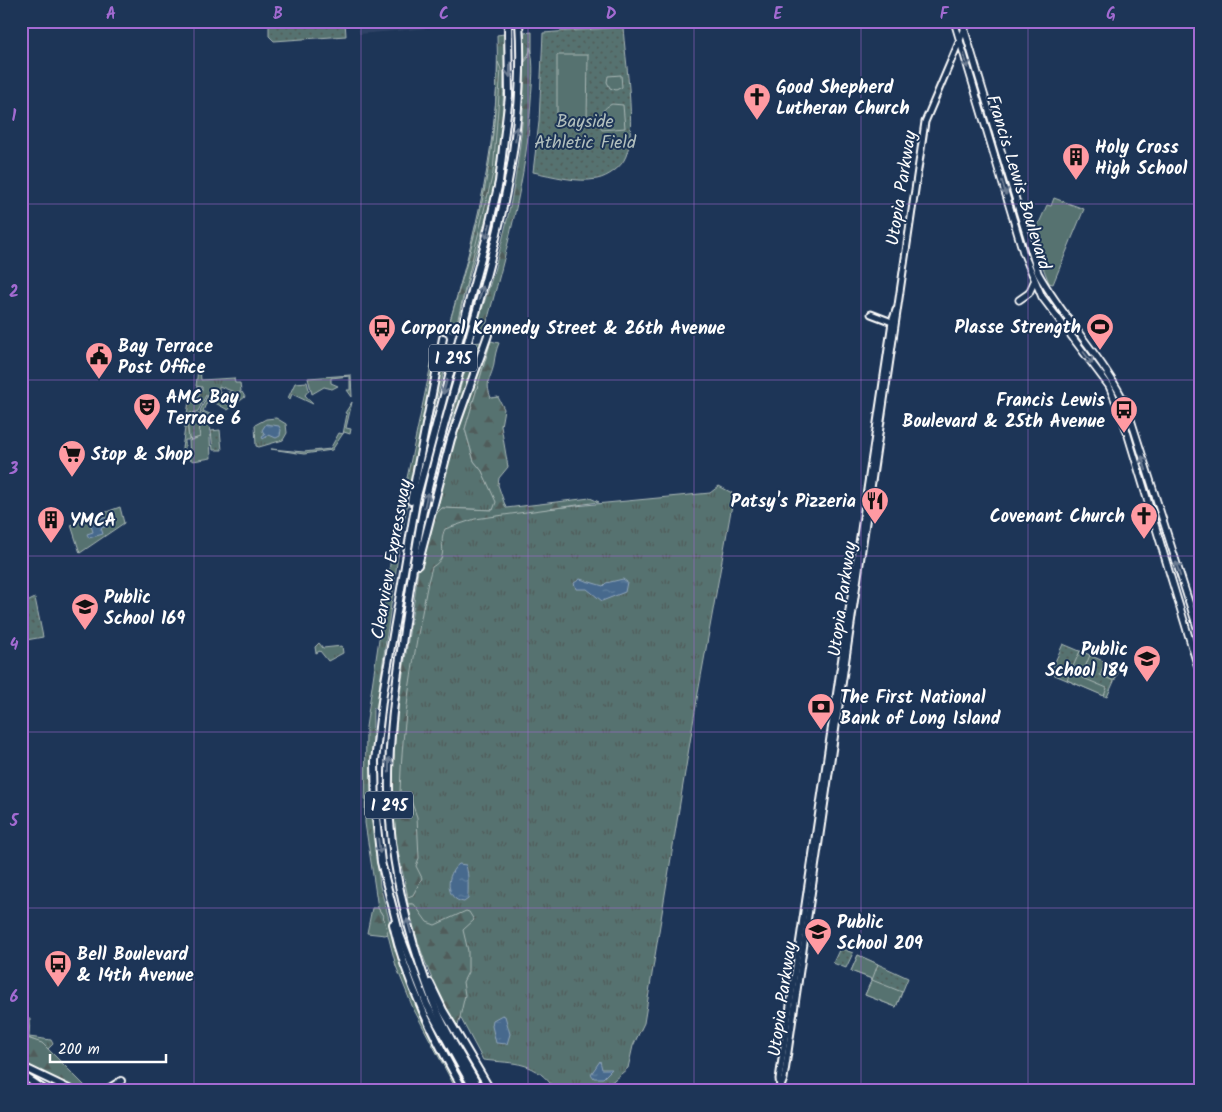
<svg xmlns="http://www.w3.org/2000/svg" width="1222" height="1112" font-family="Kalam,sans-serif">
<defs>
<pattern id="grass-tufts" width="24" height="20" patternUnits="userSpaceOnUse" patternTransform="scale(1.25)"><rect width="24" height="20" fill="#56726f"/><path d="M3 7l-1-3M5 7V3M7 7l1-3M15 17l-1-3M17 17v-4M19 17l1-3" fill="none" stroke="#505b5a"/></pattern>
<pattern id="forest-firs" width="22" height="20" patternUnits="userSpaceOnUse" patternTransform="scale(1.25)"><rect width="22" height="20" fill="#56726f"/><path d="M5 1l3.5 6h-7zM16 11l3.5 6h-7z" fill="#505b5a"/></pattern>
<pattern id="park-dots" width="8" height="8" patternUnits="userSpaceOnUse" patternTransform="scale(1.25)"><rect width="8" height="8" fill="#56726f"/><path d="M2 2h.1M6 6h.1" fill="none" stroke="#505b5a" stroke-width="1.8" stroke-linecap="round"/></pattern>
<pattern id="water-ripples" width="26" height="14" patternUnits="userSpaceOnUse" patternTransform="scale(1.25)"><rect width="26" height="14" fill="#46698d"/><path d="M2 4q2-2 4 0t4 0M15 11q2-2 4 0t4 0" fill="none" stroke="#62809e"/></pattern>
</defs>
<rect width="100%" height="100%" fill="#1d3557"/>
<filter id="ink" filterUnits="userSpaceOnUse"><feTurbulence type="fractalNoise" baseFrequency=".02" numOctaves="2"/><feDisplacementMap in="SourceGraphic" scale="10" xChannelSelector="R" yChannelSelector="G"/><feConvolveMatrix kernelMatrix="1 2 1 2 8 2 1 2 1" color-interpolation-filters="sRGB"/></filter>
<g filter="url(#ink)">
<path fill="#2f4366" d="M358,21H440L441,27L359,34Z"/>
<g fill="url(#grass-tufts)" stroke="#aab8b7">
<path d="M532,32V53L531,49L524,63V33Z"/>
<path d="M504,34C505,86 503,139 493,190C483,237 464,283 457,331H447C475,234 501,138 497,35Z"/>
<path d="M491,341L465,429L474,461L482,471L497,502L494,510L442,508L430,520L450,449L486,342Z"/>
<path d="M482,342L436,481L472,343Z"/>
<path d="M443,344H454L446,364L422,455Z"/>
<path d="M435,346L438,350L400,542L377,704L376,708H373L372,820L380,886L399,956L444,1060L460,1091H457L413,1008L396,966L383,916L378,908L365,823L366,727L393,544Z"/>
<path d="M200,368L201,380L234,378L235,383H240L241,391C235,395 225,401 220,393L234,392L219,386V395H206L198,411L193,413L197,415L199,412L203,416H194L191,412L187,419L189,440H185V447L181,455L189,401L195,403L201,391L196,387L202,390V387L196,386L198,369Z"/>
<path d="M351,375L352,397L347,390H350V376L331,378V383L338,386L332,389L324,387L312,394L308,378Z"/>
<path d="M307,382L309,390L305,395L313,404L292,394L290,399L288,398L295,383Z"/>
<path d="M242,392L245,397L228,410L208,399L203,411L221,419L220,422L200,411L207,396L220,397L223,403L228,404L231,402V398Z"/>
<path d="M352,402L346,428L351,429L350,434L344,432L332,450L304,454L271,449L304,452L330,449L339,433L343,434L347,414L345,413Z"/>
<path d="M276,418L286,424L287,433L283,440L259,447L256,446L255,425L266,419Z"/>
<path d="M719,486L734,494L698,693L644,1023L633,1046L628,1068L607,1086L594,1091H556C535,1060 516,1064 483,1060L435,970L412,904H408L399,840L393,756L398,705L440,519L710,493Z"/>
<path d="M319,643L323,648L342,646L343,653L328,661L320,651L316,653L315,647Z"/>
<path d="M21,1017L30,1019L29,1037L51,1040L53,1044L48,1049C40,1041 29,1040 21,1033Z"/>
</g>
<g fill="url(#forest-firs)" stroke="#aab8b7">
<path d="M530,47C535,64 532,83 531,100C527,179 506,253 485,329L475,330C505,245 526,154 524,63L529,57Z"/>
<path d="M498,62L501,69L493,173L455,331H447C462,280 478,229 487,176C494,138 496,100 498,62Z"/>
<path d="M491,341L499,343C496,350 495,356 494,363C492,378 484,380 491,398L498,397L504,409L501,426L508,467L499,478L498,485L506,508L590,498L599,502L475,519L445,529C437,544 451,556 432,567L428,582C414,652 402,721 400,792L410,798L417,817L419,858L416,866L422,878L413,895L408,897C403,873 396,847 394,823C389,749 402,680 413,608C418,579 419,527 442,508L493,510L496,502L482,471L474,461L465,429Z"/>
<path d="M408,904H414L427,922L435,925L466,911L469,912L474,920L463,930L468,951V972L463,982L465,995L458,1026C436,998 415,939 408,904Z"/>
<path d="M372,908H378L383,916L388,934L385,935L367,933Z"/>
<path d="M21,1033L27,1038L42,1043L90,1091C65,1091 42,1074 21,1064Z"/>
</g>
<g fill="url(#park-dots)" stroke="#aab8b7">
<path d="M269,21H345L346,36L274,41L269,36Z"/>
<path d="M623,27C625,58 637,129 626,156C622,167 608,177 597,179C577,183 553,176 533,172L539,122L543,33Z"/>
<path d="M197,418L200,437L191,440L189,438L187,420Z"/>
<path d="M220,430L222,450H213L211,431Z"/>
<path d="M35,598L43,637L21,641V607L27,605V602Z"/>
<path d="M1063,644L1120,668L1107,697L1050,673Z"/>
<path d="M840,948L853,953L846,968L833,963Z"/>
<path d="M858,955L908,978L896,1007L865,995L872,979L851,971Z"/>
</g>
<g fill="#56726f" stroke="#aab8b7">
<path d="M557,55H588L587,120L557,119Z"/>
<path d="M621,75L622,87L616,90L610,88L607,82L608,76Z"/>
<path d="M612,104L623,105L625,128L602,130C597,118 601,109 612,104Z"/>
<path d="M1054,198L1084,209L1053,284L1049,283L1032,239L1047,205L1051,206Z"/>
<path d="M207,417L209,418L211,458L193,461L190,459L189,441L200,437L199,420Z"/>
<path d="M120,507L124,523L80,553L71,525Z"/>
<path d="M1080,651L1090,655L1081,677L1107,688L1104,696L1067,680Z"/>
<path d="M1106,662L1120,668L1114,681L1100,675Z"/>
<path d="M858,955L878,964L872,980L902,992L896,1007L865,995L872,979L851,971Z"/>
</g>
<g fill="url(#water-ripples)" stroke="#90a5bb">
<path d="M266,424L279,426L281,430L280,436L276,438L269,435L263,439L262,437L265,435L262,430Z"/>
<path d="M105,517L108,526L101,528L103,534L89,538L87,534L93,532L90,522Z"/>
<path d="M580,579L603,586L606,583L623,579L627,582L625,592L602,601L587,589H576L574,583Z"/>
<path d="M459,864L466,865C469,876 468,887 468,899L464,902C444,900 446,873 459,864Z"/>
<path d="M502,1015L505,1016L510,1034L507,1044L496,1043L492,1026L493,1020Z"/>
<path d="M600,1061L602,1069H612L603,1078H594L591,1074Z"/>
</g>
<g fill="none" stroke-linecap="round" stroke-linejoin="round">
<defs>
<g id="secondary">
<path d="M871,314L892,322"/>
<path d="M780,1088L779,1079L892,322L896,310"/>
<path d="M780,1089L784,1079L925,122L968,21"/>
</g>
<g id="primary">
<path d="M954,21L1023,252L1042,297L1109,386L1123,419L1201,677"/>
<path d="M962,21L1038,273C1064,320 1104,358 1127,407L1201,640"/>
<path d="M1019,300L1029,293L1034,282"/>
</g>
<g id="highway">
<path d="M411,501L443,338"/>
<path d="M418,565L451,439L488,335"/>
<path d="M393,924C406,983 435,1039 464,1091"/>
<path d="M430,983L443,1010L491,1091"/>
<path d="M21,1066L73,1091"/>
<path d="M21,1074L46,1091"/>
<path d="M21,1085L31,1091"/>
<path d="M105,1091L121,1081"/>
<path d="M475,1091L427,1005L399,932L381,862L376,818L375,761L383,693L417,496L486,239L499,182L509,96L508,21"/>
<path d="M481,1091C462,1058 440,1024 428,988C409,935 394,877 390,821C386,761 393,703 402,644C409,595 415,546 426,497C436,452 449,408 462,363C494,249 527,142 519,21"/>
</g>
</defs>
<use href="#secondary" stroke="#fff" stroke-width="9"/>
<use href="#primary" stroke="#fff" stroke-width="9"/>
<use href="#highway" stroke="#fff" stroke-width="10"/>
<use href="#secondary" stroke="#1d3557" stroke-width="5"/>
<use href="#primary" stroke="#1d3557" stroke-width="5.5"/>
<use href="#highway" stroke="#1d3557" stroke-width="6"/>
</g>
<defs><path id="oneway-shaft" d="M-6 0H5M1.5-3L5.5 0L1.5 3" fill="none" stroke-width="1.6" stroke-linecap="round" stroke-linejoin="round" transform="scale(1.25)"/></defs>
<g stroke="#6c7c92">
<use href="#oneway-shaft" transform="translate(966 61) rotate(74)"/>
<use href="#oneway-shaft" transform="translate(510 70) rotate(91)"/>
<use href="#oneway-shaft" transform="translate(516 134) rotate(-84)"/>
<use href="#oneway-shaft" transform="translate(1004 188) rotate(74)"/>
<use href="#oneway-shaft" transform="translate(488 231) rotate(105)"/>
<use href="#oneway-shaft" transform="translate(481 293) rotate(-74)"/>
<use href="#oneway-shaft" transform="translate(1088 358) rotate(53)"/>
<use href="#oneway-shaft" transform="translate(445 387) rotate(105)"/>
<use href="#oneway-shaft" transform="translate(1144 463) rotate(-106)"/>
<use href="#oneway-shaft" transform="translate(426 500) rotate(-78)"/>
<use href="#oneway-shaft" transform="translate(1178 569) rotate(-107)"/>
<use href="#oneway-shaft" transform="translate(389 765) rotate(-89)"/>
<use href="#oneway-shaft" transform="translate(379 846) rotate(83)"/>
<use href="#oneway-shaft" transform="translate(409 926) rotate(-106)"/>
</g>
</g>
<path fill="none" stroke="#a36bd2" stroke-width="1" stroke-opacity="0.55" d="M194,21V1091M361,21V1091M528,21V1091M694,21V1091M861,21V1091M1028,21V1091M21,204H1201M21,380H1201M21,556H1201M21,732H1201M21,908H1201"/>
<defs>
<symbol id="church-pin" viewBox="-11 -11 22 30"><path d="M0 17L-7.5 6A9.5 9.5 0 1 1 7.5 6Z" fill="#ff9aa2" stroke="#1d3557"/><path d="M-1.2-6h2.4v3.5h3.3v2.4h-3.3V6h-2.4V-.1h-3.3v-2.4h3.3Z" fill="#111"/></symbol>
<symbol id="building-pin" viewBox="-11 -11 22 30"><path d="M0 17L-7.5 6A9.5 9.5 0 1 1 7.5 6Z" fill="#ff9aa2" stroke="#1d3557"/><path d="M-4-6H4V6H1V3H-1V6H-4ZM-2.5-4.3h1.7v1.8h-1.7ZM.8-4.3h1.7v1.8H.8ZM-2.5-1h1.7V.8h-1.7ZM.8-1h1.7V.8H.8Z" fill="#111"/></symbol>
<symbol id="stadium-pin" viewBox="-11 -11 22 30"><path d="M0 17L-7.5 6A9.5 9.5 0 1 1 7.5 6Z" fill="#ff9aa2" stroke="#1d3557"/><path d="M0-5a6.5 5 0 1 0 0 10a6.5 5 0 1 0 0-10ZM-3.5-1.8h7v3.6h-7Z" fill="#111"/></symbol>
<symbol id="bus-pin" viewBox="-11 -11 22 30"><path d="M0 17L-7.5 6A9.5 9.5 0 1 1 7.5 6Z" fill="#ff9aa2" stroke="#1d3557"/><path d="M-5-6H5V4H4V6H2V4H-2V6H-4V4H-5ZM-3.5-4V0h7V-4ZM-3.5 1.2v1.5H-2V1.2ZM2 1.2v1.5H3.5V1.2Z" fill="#111"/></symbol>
<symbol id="civic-pin" viewBox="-11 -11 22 30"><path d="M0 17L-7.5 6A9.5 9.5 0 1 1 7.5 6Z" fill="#ff9aa2" stroke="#1d3557"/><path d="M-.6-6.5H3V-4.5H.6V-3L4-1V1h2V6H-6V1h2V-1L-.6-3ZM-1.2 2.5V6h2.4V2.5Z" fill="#111"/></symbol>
<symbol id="theatre-pin" viewBox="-11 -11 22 30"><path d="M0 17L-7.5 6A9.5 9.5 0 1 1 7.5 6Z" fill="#ff9aa2" stroke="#1d3557"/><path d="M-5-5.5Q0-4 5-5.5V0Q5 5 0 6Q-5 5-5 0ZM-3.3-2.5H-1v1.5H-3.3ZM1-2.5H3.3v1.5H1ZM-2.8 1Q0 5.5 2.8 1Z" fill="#111"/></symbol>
<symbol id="supermarket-pin" viewBox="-11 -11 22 30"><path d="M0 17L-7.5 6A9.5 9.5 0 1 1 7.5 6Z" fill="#ff9aa2" stroke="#1d3557"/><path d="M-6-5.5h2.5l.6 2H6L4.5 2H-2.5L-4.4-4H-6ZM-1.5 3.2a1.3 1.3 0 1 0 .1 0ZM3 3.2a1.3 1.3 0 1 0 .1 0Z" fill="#111"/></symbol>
<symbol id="restaurant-pin" viewBox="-11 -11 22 30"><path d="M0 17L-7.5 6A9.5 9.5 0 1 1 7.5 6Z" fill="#ff9aa2" stroke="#1d3557"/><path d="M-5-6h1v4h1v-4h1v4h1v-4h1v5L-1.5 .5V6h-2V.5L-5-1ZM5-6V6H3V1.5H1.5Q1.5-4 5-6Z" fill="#111"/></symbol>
<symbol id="school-pin" viewBox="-11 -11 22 30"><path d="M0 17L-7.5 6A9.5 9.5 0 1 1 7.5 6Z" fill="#ff9aa2" stroke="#1d3557"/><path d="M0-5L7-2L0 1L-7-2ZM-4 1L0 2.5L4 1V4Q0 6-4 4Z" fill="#111"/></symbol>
<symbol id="bank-pin" viewBox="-11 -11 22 30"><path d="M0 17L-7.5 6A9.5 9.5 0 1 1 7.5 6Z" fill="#ff9aa2" stroke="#1d3557"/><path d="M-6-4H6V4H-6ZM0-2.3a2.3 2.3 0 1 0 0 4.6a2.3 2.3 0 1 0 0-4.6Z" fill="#111"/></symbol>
</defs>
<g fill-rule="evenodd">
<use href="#church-pin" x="741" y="81" width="32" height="43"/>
<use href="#building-pin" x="1060" y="141" width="32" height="43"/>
<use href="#stadium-pin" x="1084" y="311" width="32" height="43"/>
<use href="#bus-pin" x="366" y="312" width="32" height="43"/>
<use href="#civic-pin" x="83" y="340" width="32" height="43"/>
<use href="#theatre-pin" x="131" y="391" width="32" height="43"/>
<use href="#bus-pin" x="1108" y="394" width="32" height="43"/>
<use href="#supermarket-pin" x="56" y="438" width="32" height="43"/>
<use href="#restaurant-pin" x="859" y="485" width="32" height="43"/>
<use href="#church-pin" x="1128" y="500" width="32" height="43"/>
<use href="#building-pin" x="35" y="504" width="32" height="43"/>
<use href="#school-pin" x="69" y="591" width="32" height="43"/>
<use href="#school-pin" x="1131" y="643" width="32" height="43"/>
<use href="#bank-pin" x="805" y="691" width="32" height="43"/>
<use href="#school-pin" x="802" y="916" width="32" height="43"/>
<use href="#bus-pin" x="42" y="948" width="32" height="43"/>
</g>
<g text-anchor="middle" stroke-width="4" stroke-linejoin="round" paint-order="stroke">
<g fill="#1d3557" stroke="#bbc2cd" stroke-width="1">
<rect x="429" y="344.5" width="48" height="27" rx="4"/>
<rect x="365" y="791.5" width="48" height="27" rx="4"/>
</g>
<g font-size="16" font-weight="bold" fill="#fff">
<text x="453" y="364">I 295</text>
<text x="389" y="811">I 295</text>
</g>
<g font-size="18" font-weight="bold" fill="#fff" stroke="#1d3557" text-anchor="start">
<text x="776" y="93">Good Shepherd<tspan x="776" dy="21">Lutheran Church</tspan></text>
<text x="1095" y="153">Holy Cross<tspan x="1095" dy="21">High School</tspan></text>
<text x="1081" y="333" text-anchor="end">Plasse Strength</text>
<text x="401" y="334">Corporal Kennedy Street &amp; 26th Avenue</text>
<text x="118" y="352">Bay Terrace<tspan x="118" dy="21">Post Office</tspan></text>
<text x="166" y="403">AMC Bay<tspan x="166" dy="21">Terrace 6</tspan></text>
<text x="1105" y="406" text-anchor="end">Francis Lewis<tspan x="1105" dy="21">Boulevard &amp; 25th Avenue</tspan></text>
<text x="91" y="460">Stop &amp; Shop</text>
<text x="856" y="507" text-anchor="end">Patsy's Pizzeria</text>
<text x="1125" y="522" text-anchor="end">Covenant Church</text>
<text x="70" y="526">YMCA</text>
<text x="104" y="603">Public<tspan x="104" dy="21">School 169</tspan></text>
<text x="1128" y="655" text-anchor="end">Public<tspan x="1128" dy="21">School 184</tspan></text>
<text x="840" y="703">The First National<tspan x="840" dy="21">Bank of Long Island</tspan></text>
<text x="837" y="928">Public<tspan x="837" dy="21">School 209</tspan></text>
<text x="77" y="960">Bell Boulevard<tspan x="77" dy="21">&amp; 14th Avenue</tspan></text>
</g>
<g font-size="18" fill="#b3c0be" stroke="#1d3557">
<text x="585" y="127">Bayside<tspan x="585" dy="21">Athletic Field</tspan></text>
</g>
<g font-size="18" fill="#fff" stroke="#1d3557">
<text transform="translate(1019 182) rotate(73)" y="6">Francis Lewis Boulevard</text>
<text transform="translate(901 188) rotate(-81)" y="6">Utopia Parkway</text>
<text transform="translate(391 559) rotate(-80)" y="6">Clearview Expressway</text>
<text transform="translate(842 599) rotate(-82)" y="6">Utopia Parkway</text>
<text transform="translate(782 999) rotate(-82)" y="6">Utopia Parkway</text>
</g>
</g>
<rect width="1222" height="1112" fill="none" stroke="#1d3557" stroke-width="55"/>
<path d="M50 1054v8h116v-8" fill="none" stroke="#ffffff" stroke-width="2.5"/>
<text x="58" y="1054" font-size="15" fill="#ffffff" stroke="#1d3557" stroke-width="4" paint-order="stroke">200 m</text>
<rect x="28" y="28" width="1166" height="1056" fill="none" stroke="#a36bd2" stroke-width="2"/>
<g font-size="16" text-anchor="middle" font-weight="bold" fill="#a36bd2">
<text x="111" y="19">A</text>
<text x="278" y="19">B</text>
<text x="444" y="19">C</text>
<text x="611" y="19">D</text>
<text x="778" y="19">E</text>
<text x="944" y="19">F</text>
<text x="1111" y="19">G</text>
<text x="14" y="121">1</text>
<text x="14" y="297">2</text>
<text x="14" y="474">3</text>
<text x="14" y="650">4</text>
<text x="14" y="826">5</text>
<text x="14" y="1002">6</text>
</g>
</svg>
